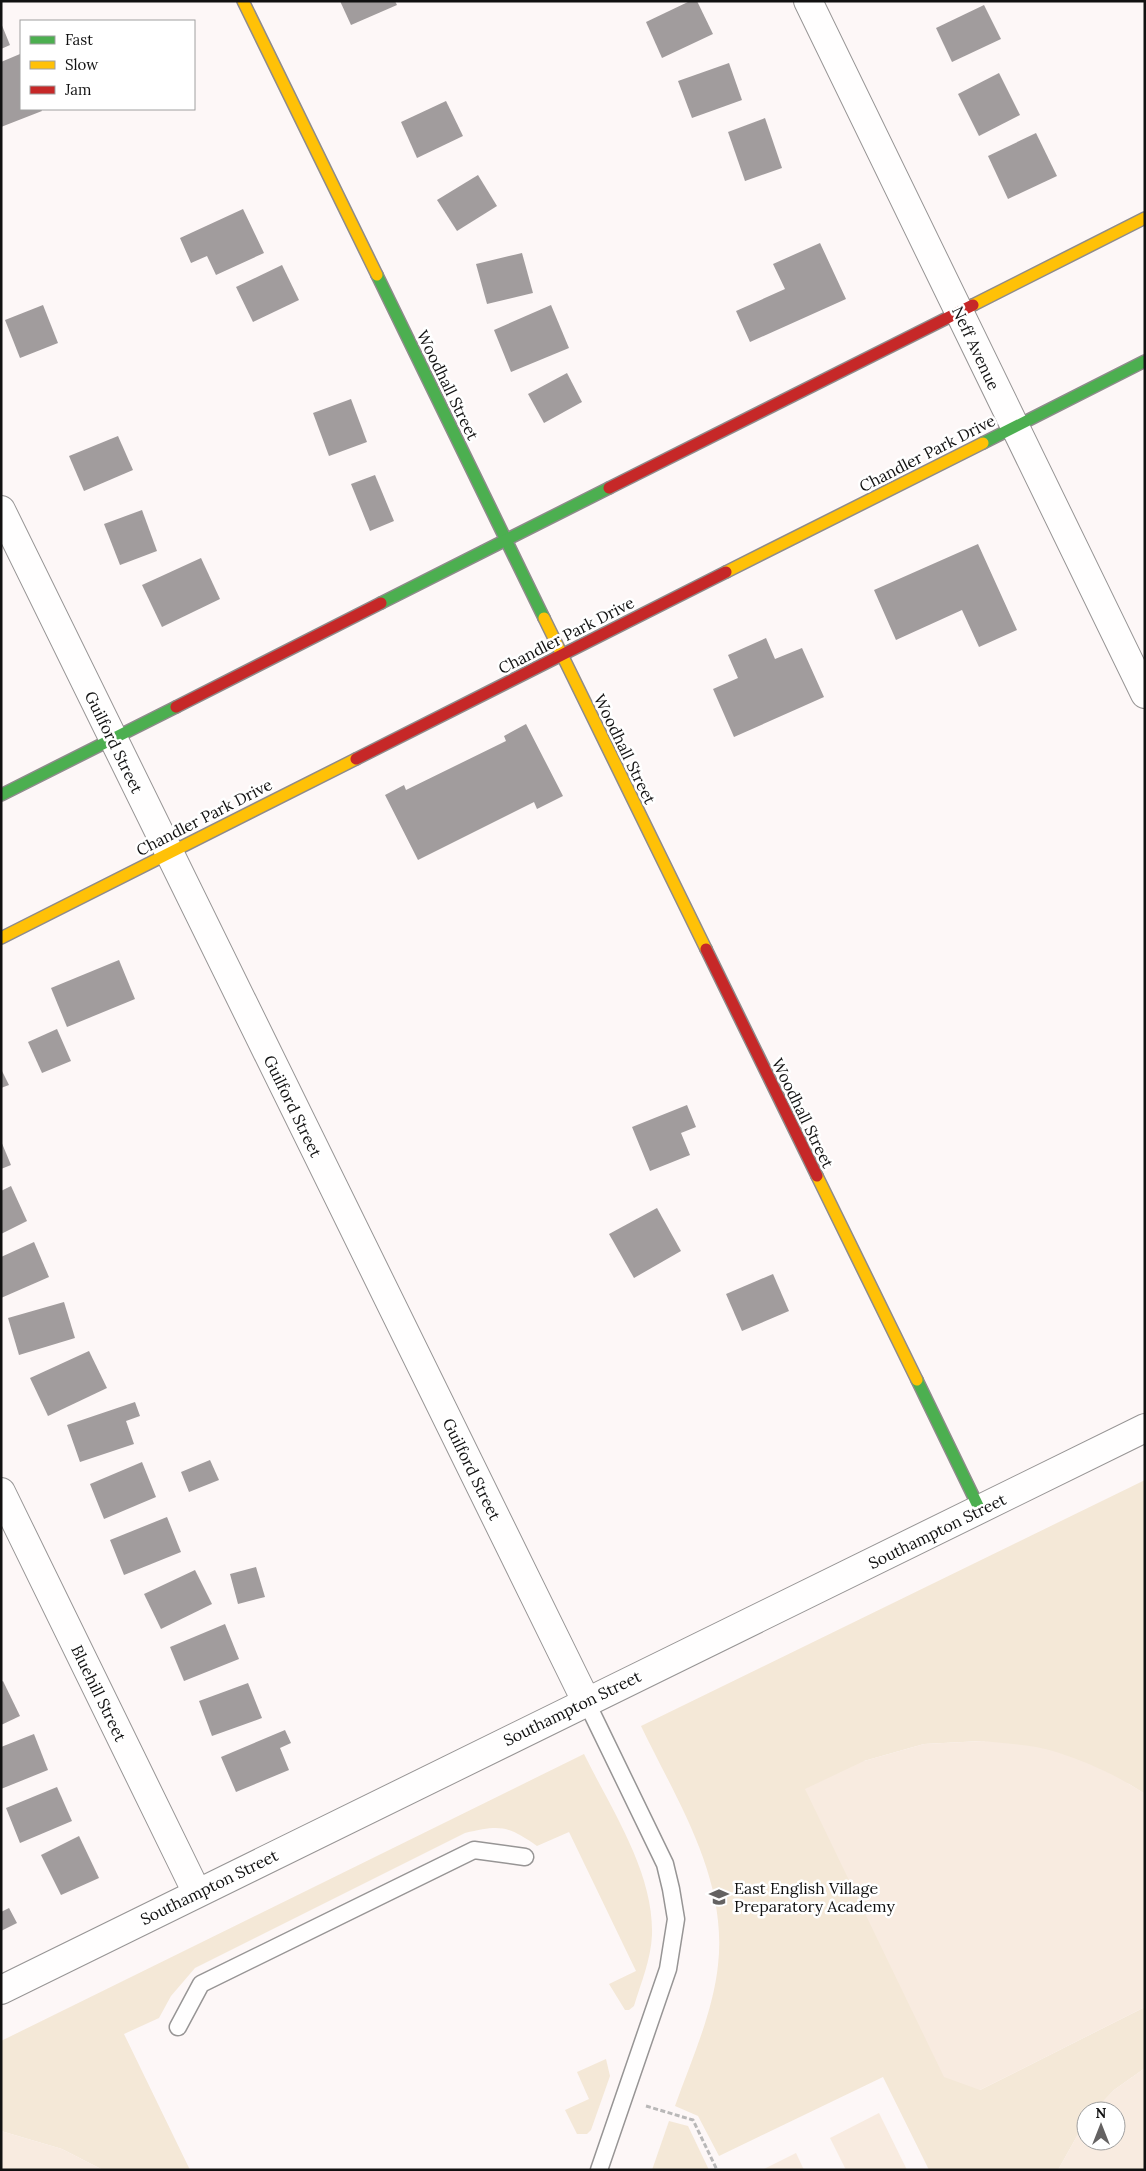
<svg xmlns="http://www.w3.org/2000/svg" width="1146" height="2171" font-family="Lora,serif">
<rect width="100%" height="100%" fill="#fdf7f7"/>
<g fill="#f4e8d7">
<path d="M1145,1480V1794L1129,1784L982,1741L924,1744L864,1761L980,2090L1145,2007V2068L1114,2090L1094,2111H1086V2120L1058,2170H929L883,2077L719,2156L698,2116L675,2106C691,2061 713,2013 718,1965C728,1878 677,1801 641,1726Z"/>
<path d="M584,1754C611,1809 654,1872 652,1935C651,1959 641,1983 634,2006L629,2010H625L609,1984L636,1971L569,1832L537,1846C507,1825 500,1825 465,1833L195,1968L171,1996L159,2018L124,2034L190,2170H103L62,2149L1,2131V2041Z"/>
<path d="M606,2059L610,2076L591,2130L587,2134H577L565,2110L589,2099L577,2072Z"/>
<path d="M669,2121L688,2126L709,2170H652Z"/>
</g>
<g fill="#f8ebe0">
<path d="M982,1741C1000,1743 1018,1744 1036,1747C1071,1754 1116,1774 1145,1794V2007L980,2090L944,2077L805,1789L864,1761L924,1744Z"/>
<path d="M1145,2068V2170H1058L1086,2120V2141H1116V2111H1094L1114,2090Z"/>
<path d="M879,2113L907,2170H846L830,2138Z"/>
<path d="M1,2131L62,2149L103,2170H1Z"/>
<path d="M796,2153L804,2170H762Z"/>
</g>
<g fill="#a19c9d">
<path d="M340,1H395L397,5L351,25Z"/>
<path d="M690,1H697L713,34L662,58L646,22Z"/>
<path d="M984,5L1001,39L952,62L936,28Z"/>
<path d="M1,23L10,45L1,49Z"/>
<path d="M20,54L21,109H41L42,111L1,127V62Z"/>
<path d="M729,63L742,100L692,118L678,81Z"/>
<path d="M999,73L1020,115L979,136L958,94Z"/>
<path d="M446,101L463,136L417,158L401,122Z"/>
<path d="M765,118L782,168L745,181L728,132Z"/>
<path d="M1036,133L1057,176L1008,199L988,156Z"/>
<path d="M478,175L497,206L457,231L437,200Z"/>
<path d="M243,209L264,253L216,275L207,256L191,263L180,238Z"/>
<path d="M820,243L846,299L750,342L736,311L785,289L773,264Z"/>
<path d="M522,253L533,293L487,304L476,264Z"/>
<path d="M282,265L299,300L253,322L236,287Z"/>
<path d="M43,305L58,343L20,358L5,320Z"/>
<path d="M551,305L569,348L511,372L494,330Z"/>
<path d="M567,373L582,402L544,423L528,394Z"/>
<path d="M351,399L367,442L329,456L313,413Z"/>
<path d="M118,436L133,470L84,491L69,456Z"/>
<path d="M375,475L394,521L370,531L351,484Z"/>
<path d="M142,510L157,551L120,565L104,524Z"/>
<path d="M978,544L1017,630L979,647L962,610L896,640L874,590Z"/>
<path d="M201,558L220,599L162,627L142,585Z"/>
<path d="M766,638L775,659L802,648L824,697L734,737L713,689L738,678L728,655Z"/>
<path d="M526,724L563,796L537,809L534,802L418,860L385,795L404,785L406,790L506,741L504,736Z"/>
<path d="M119,960L135,999L67,1027L51,988Z"/>
<path d="M57,1029L71,1061L42,1073L28,1042Z"/>
<path d="M1,1069L9,1085L1,1088Z"/>
<path d="M687,1105L696,1127L681,1133L690,1155L650,1171L632,1127Z"/>
<path d="M1,1141L11,1165L1,1169Z"/>
<path d="M11,1186L27,1221L1,1234V1191Z"/>
<path d="M657,1208L681,1251L634,1278L609,1234Z"/>
<path d="M34,1242L49,1277L1,1298V1257Z"/>
<path d="M773,1274L789,1311L742,1331L726,1294Z"/>
<path d="M64,1302L75,1338L19,1355L8,1318Z"/>
<path d="M89,1351L107,1388L48,1416L30,1378Z"/>
<path d="M135,1402L140,1416L126,1421L134,1444L80,1462L67,1425Z"/>
<path d="M210,1460L219,1480L189,1492L181,1472Z"/>
<path d="M142,1462L156,1497L104,1519L90,1484Z"/>
<path d="M167,1517L181,1552L124,1575L110,1540Z"/>
<path d="M256,1567L265,1597L238,1604L230,1574Z"/>
<path d="M195,1570L212,1604L161,1629L144,1594Z"/>
<path d="M225,1624L239,1659L184,1681L170,1647Z"/>
<path d="M3,1681L20,1716L1,1725V1682Z"/>
<path d="M248,1683L262,1718L212,1736L199,1701Z"/>
<path d="M285,1730L291,1743L280,1748L289,1770L236,1792L221,1757Z"/>
<path d="M34,1734L48,1770L1,1789V1747Z"/>
<path d="M57,1787L72,1821L20,1843L6,1808Z"/>
<path d="M79,1836L99,1878L61,1895L41,1855Z"/>
<path d="M9,1908L17,1923L1,1931V1912Z"/>
</g>
<g fill="none" stroke-linecap="round" stroke-linejoin="round">
<defs>
<g id="lane">
<path d="M586,1701L665,1864L671,1889L676,1919L668,1969L599,2170"/>
<path d="M178,2027L201,1984L474,1850L525,1857"/>
</g>
<g id="street">
<path d="M808,1L1145,694"/>
<path d="M1,510L586,1701"/>
<path d="M1,1492L197,1893"/>
<path d="M1,1990L1145,1428"/>
</g>
<g id="fast">
<path d="M377,275L544,618"/>
<path d="M983,443L1145,361"/>
<path d="M381,603L609,488"/>
<path d="M1,795L176,707"/>
<path d="M917,1380L980,1510"/>
</g>
<g id="slow">
<path d="M243,1L377,275"/>
<path d="M973,305L1145,218"/>
<path d="M726,572L983,443"/>
<path d="M544,618L706,949"/>
<path d="M1,938L356,759"/>
<path d="M817,1176L917,1380"/>
</g>
<g id="jam">
<path d="M609,488L973,305"/>
<path d="M176,707L381,603"/>
<path d="M356,759L726,572"/>
<path d="M706,949L817,1176"/>
</g>
</defs>
<use href="#lane" stroke="#979595" stroke-width="19"/>
<use href="#street" stroke="#979595" stroke-width="30"/>
<use href="#fast" stroke="#8e8b8b" stroke-width="14"/>
<use href="#slow" stroke="#8e8b8b" stroke-width="14"/>
<use href="#jam" stroke="#8e8b8b" stroke-width="14"/>
<path stroke="#b9b8b8" stroke-width="3" stroke-dasharray="5 2.5" stroke-linecap="butt" d="M646,2106L693,2120L717,2170"/>
<use href="#lane" stroke="#fffefe" stroke-width="16"/>
<use href="#street" stroke="#fffefe" stroke-width="28"/>
<use href="#fast" stroke="#4caf50" stroke-width="11"/>
<use href="#slow" stroke="#ffc107" stroke-width="11"/>
<use href="#jam" stroke="#c62828" stroke-width="11"/>
</g>
<defs>
<symbol id="school-bare" viewBox="-9 -9 18 18"><path d="M0-5L7-2L0 1L-7-2ZM-4 1L0 2.5L4 1V4Q0 6-4 4Z" fill="#646262" stroke="#fff" stroke-width="2.5" paint-order="stroke"/></symbol>
</defs>
<g fill-rule="evenodd">
<use href="#school-bare" x="705" y="1883" width="28" height="28"/>
</g>
<g text-anchor="middle" stroke-width="5" stroke-linejoin="round" paint-order="stroke">
<g font-size="16" fill="#111" stroke="#fff">
<text transform="translate(976 348) rotate(65)" y="6">Neff Avenue</text>
<text transform="translate(448 385) rotate(64)" y="6">Woodhall Street</text>
<text transform="translate(927 453) rotate(-27)" y="6">Chandler Park Drive</text>
<text transform="translate(566 635) rotate(-27)" y="6">Chandler Park Drive</text>
<text transform="translate(114 742) rotate(64)" y="6">Guilford Street</text>
<text transform="translate(625 749) rotate(64)" y="6">Woodhall Street</text>
<text transform="translate(204 817) rotate(-27)" y="6">Chandler Park Drive</text>
<text transform="translate(293 1106) rotate(64)" y="6">Guilford Street</text>
<text transform="translate(803 1113) rotate(64)" y="6">Woodhall Street</text>
<text transform="translate(472 1469) rotate(64)" y="6">Guilford Street</text>
<text transform="translate(937 1531) rotate(-26)" y="6">Southampton Street</text>
<text transform="translate(99 1693) rotate(64)" y="6">Bluehill Street</text>
<text transform="translate(572 1708) rotate(-26)" y="6">Southampton Street</text>
<text transform="translate(209 1887) rotate(-26)" y="6">Southampton Street</text>
</g>
<g font-size="16" fill="#111" stroke="#fff" text-anchor="start">
<text x="734" y="1894">East English Village<tspan x="734" dy="18">Preparatory Academy</tspan></text>
</g>
</g>
<rect width="1146" height="2171" fill="none" stroke="#111111" stroke-width="5"/>
<rect x="20" y="20" width="175" height="90" fill="#ffffff" stroke="#a0a0a0"/>
<rect x="30" y="36" width="25" height="8" fill="#4caf50" stroke="#a0a0a0"/>
<text x="65" y="45" font-size="15" fill="#111111">Fast</text>
<rect x="30" y="61" width="25" height="8" fill="#ffc107" stroke="#a0a0a0"/>
<text x="65" y="70" font-size="15" fill="#111111">Slow</text>
<rect x="30" y="86" width="25" height="8" fill="#c62828" stroke="#a0a0a0"/>
<text x="65" y="95" font-size="15" fill="#111111">Jam</text>
<g transform="translate(1101 2126)"><circle r="24" fill="#ffffff" stroke="#a0a0a0"/>
<path d="M0-4L9 19L0 12L-9 19Z" fill="#646262"/>
<text y="-8" font-size="14" font-weight="bold" text-anchor="middle" fill="#111111">N</text>
</g>
</svg>
